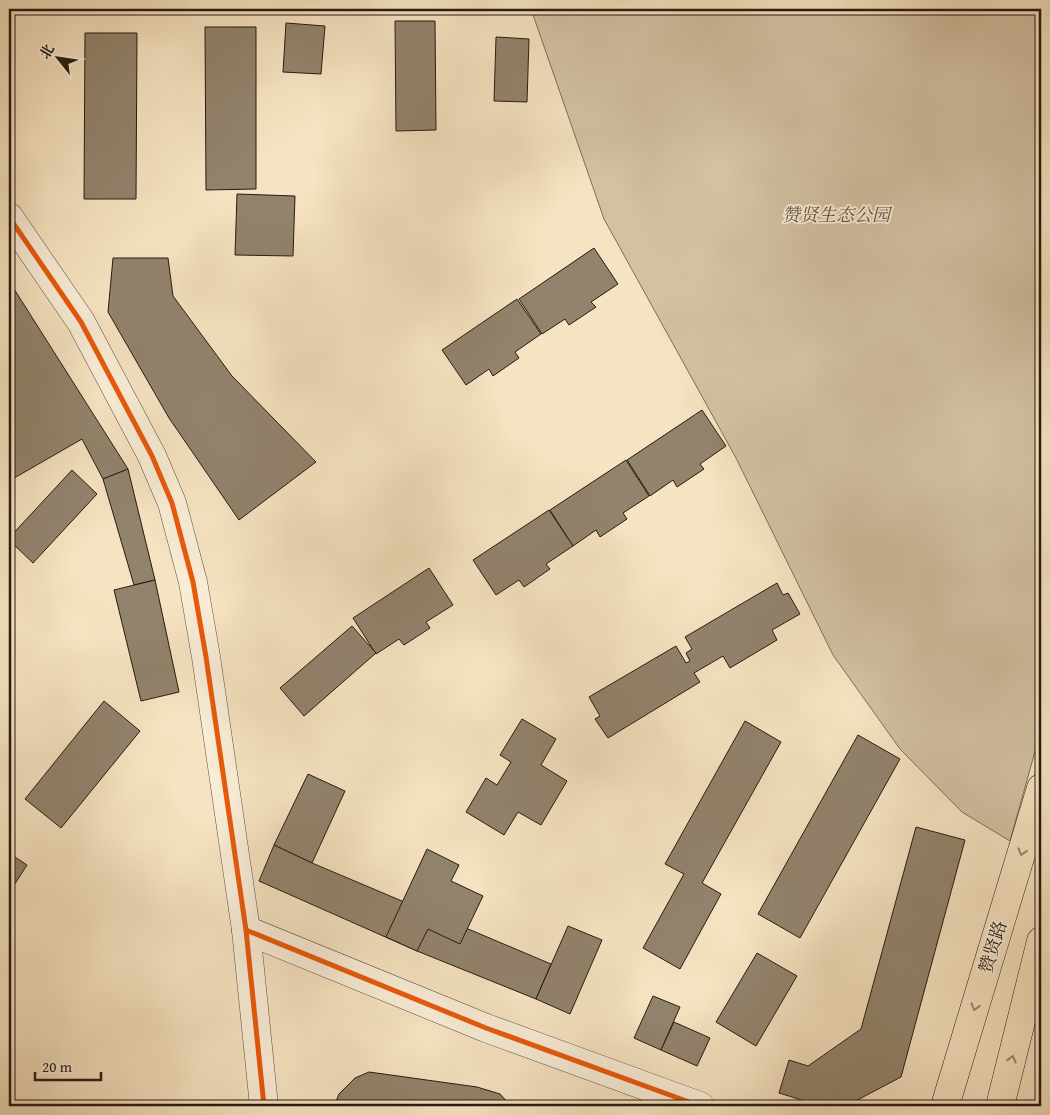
<svg xmlns="http://www.w3.org/2000/svg" width="1050" height="1115" font-family="'Gentium Book Plus','Noto Serif SC',serif">
<rect width="100%" height="100%" fill="#f6e3c1"/>
<filter id="stains"><feTurbulence type="fractalNoise" baseFrequency=".004" numOctaves="4"/><feColorMatrix values="0 0 0 0 .2 0 0 0 0 .09 0 0 0 0 .02 0 0 0 .5 -.17"/></filter>
<radialGradient id="worn" r=".72"><stop offset=".6" stop-color="#630" stop-opacity="0"/><stop offset="1" stop-color="#630" stop-opacity=".3"/></radialGradient>
<path fill="#d3c1a3" stroke="#7c6e5a" d="M531,9H1041V730L1010,841L962,812L900,749L833,655L736,458L604,219Z"/>
<g fill="#92836d" stroke="#261b11">
<path d="M395,21H435L436,130L396,131Z"/>
<path d="M286,23L325,26L321,74L283,72Z"/>
<path d="M205,27H256V189L206,190Z"/>
<path d="M85,33H137L136,199H84Z"/>
<path d="M496,37L529,39L527,102L494,101Z"/>
<path d="M237,194L295,196L293,256L235,255Z"/>
<path d="M594,248L618,284L591,302L596,307L569,325L565,319L542,334L519,299Z"/>
<path d="M113,258H168L173,296L232,376L316,462L239,520L169,418L108,312Z"/>
<path d="M9,281L128,469L103,479L82,439L9,481Z"/>
<path d="M517,299L541,334L515,352L519,358L493,376L489,369L466,385L442,350Z"/>
<path d="M702,410L726,446L700,464L704,469L677,487L673,480L650,496L627,460Z"/>
<path d="M626,460L649,496L623,513L627,519L600,537L596,530L573,546L550,510Z"/>
<path d="M128,469L155,580L134,585L103,479Z"/>
<path d="M72,470L97,494L33,563L9,540V538Z"/>
<path d="M549,510L573,546L546,564L550,569L524,587L519,580L496,595L473,560Z"/>
<path d="M429,568L453,605L426,622L430,628L404,645L399,639L376,654L353,618Z"/>
<path d="M155,580L179,692L141,701L114,590Z"/>
<path d="M777,583L783,595L788,593L800,614L772,630L777,640L730,668L723,656L694,673L700,682L608,738L595,719L600,716L589,697L676,646L686,663L690,661L686,653L692,649L685,637Z"/>
<path d="M352,626L376,653L304,716L280,688Z"/>
<path d="M104,701L140,731L61,828L25,799Z"/>
<path d="M522,719L556,739L541,765L567,781L541,825L518,812L504,835L466,812L486,778L497,785L511,762L500,755Z"/>
<path d="M745,721L781,742L702,883L721,894L680,969L643,948L684,874L665,864Z"/>
<path d="M858,735L900,759L800,938L758,914Z"/>
<path d="M308,774L345,791L312,863L274,845Z"/>
<path d="M916,827L965,840L901,1077L846,1106H821L779,1093L789,1060L808,1066L861,1029Z"/>
<path d="M274,845L312,863L551,964L536,999L417,951L259,881Z"/>
<path d="M427,849L459,865L451,881L483,896L460,944L428,929L417,951L386,937Z"/>
<path d="M9,853L27,865L9,893Z"/>
<path d="M568,926L602,940L570,1014L536,999Z"/>
<path d="M757,953L797,976L756,1046L716,1022Z"/>
<path d="M653,996L680,1007L661,1050L634,1038Z"/>
<path d="M674,1022L710,1038L697,1066L661,1050Z"/>
<path d="M369,1072L477,1087L500,1094L511,1106H334L339,1094L355,1078Z"/>
</g>
<g fill="none" stroke-linecap="round" stroke-linejoin="round">
<defs>
<g id="tertiary">
<path d="M9,217L81,322L152,456L172,503L193,582L206,657L246,930L264,1106"/>
<path d="M246,930L486,1028L700,1106"/>
</g>
<g id="primary">
<path d="M945,1106L1041,788"/>
<path d="M1000,1106L1041,941"/>
</g>
</defs>
<use href="#tertiary" stroke="#5a4d3d" stroke-width="29"/>
<use href="#primary" stroke="#261b11" stroke-width="29"/>
<use href="#tertiary" stroke="#f9edd7" stroke-width="28"/>
<use href="#primary" stroke="#f6e3c1" stroke-width="28"/>
<defs>
<g id="cycleway">
<path d="M9,217L81,322L152,456L172,503L193,582L206,657L246,930L264,1106"/>
<path d="M246,930L486,1028L700,1106"/>
</g>
</defs>
<use href="#cycleway" stroke="#f9edd7" stroke-width="8"/>
<use href="#cycleway" stroke="#e8590c" stroke-width="5"/>
</g>
<defs><path id="oneway-chevron" d="M-2-3.5L2.5 0L-2 3.5" fill="none" stroke-width="1.6" stroke-linecap="round" stroke-linejoin="round" transform="scale(1.25)"/></defs>
<g stroke="#988972">
<use href="#oneway-chevron" transform="translate(1022 852) rotate(107)"/>
<use href="#oneway-chevron" transform="translate(975 1007) rotate(107)"/>
<use href="#oneway-chevron" transform="translate(1012 1059) rotate(-76)"/>
</g>
<g text-anchor="middle" stroke-width="4" stroke-linejoin="round" paint-order="stroke">
<g font-size="18" font-style="italic" fill="#5a4d3d" stroke="#f9edd7">
<text x="836" y="221">赞贤生态公园</text>
</g>
<g font-size="18" fill="#261b11" stroke="#f9edd7">
<text transform="translate(993 947) rotate(-73)" y="6">赞贤路</text>
</g>
</g>
<rect width="1050" height="1115" fill="none" stroke="#f6e3c1" stroke-width="30"/>
<rect x="10" y="10" width="1030" height="1095" fill="none" stroke="#261b11" stroke-width="2.5"/>
<rect x="15" y="15" width="1020" height="1085" fill="none" stroke="#261b11"/>
<g transform="translate(58 58) rotate(300)" stroke="#f9edd7" stroke-width="4" paint-order="stroke">
<path d="M0-4L9 19L0 12L-9 19Z" fill="#261b11"/>
<text y="-8" font-size="14" font-weight="bold" text-anchor="middle" fill="#261b11">北</text>
</g>
<path d="M35 1072v8h66v-8" fill="none" stroke="#261b11" stroke-width="2.5"/>
<text x="42" y="1072" font-size="15" fill="#261b11" stroke="#f9edd7" stroke-width="4" paint-order="stroke">20 m</text>
<rect width="100%" height="100%" filter="url(#stains)"/>
<rect width="100%" height="100%" fill="url(#worn)"/>
</svg>
